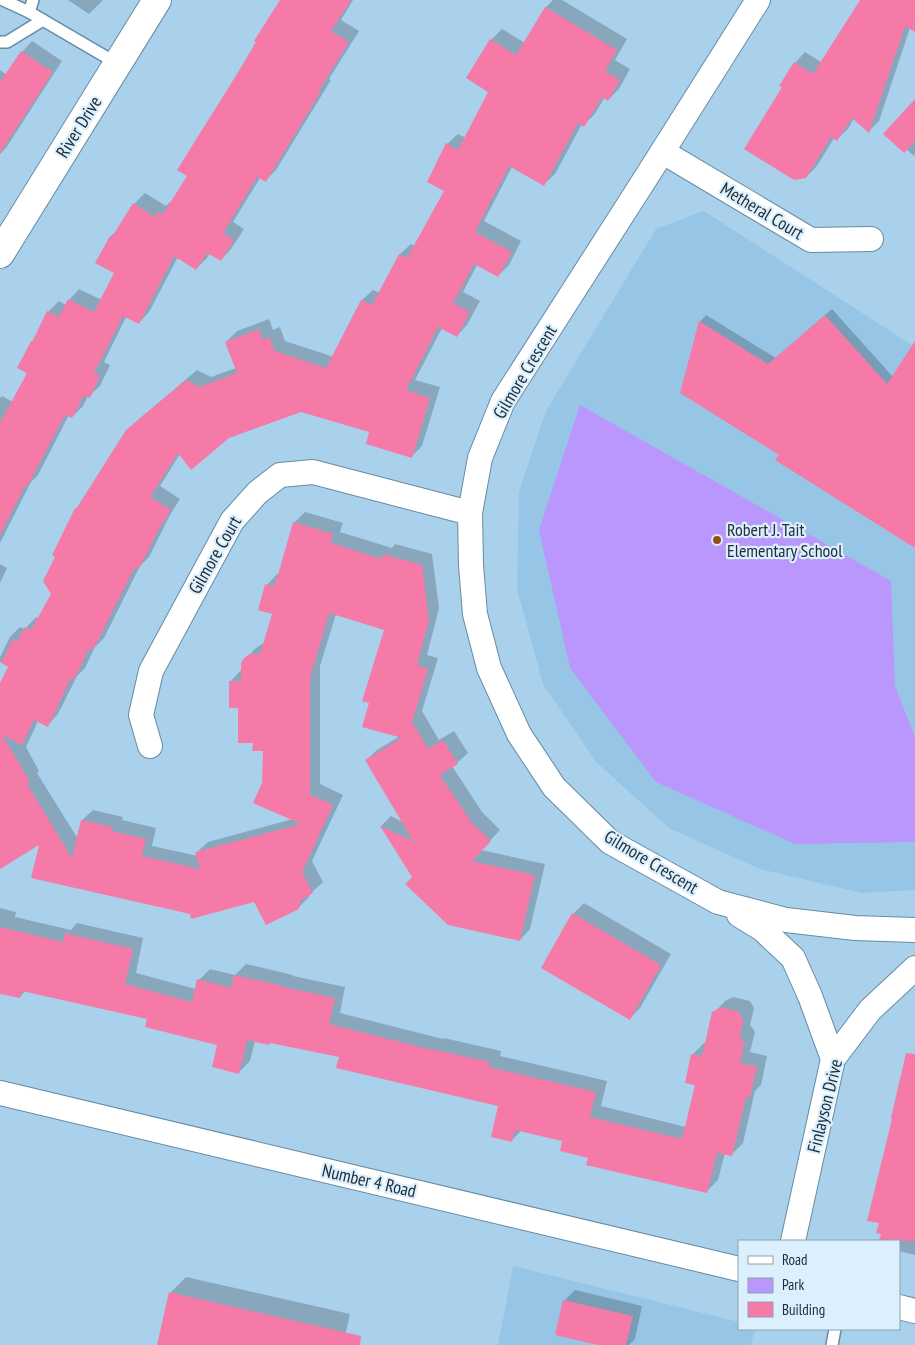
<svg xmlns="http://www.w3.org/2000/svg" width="915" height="1345" font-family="'PT Sans Narrow',sans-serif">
<rect width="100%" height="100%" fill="#aad1ec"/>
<g fill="#97c5e5">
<path d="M704,211L915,347V890L862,893L760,869L669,828L596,762L543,684L517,589L519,492L546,411L656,229Z"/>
<path d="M513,1266L739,1322V1329H755L751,1345H498Z"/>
</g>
<path fill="#ba97fc" d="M580,405L891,581L895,686L915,737V842L795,844L656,782L570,668L539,530Z"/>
<g fill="#0003">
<path d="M68,0H103L89,14Z"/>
<path d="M281,0H353L341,20L359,31L329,79L331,80L276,170L265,181L260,178L233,222L244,229L231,249L221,260L210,253L207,258L196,269L178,257L149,312L139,323L126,317L104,362L110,365L100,386L89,396H88L83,406L72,417L69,415L38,475L31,482L0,543V398L2,396L13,402L29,372L48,312L59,301L66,305L69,300L79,289L102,300L116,273L111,236L120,228L134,204L145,193L166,206L170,202L172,203L189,175L238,74Z"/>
<path d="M553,0H562L627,39L615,60L630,69L619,89L608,100L605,97L594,115L583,125L582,124L555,174L544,184L512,167L484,221L521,241L509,265L498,276L477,265L463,292L480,301L467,325L457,336L442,328L415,380L440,387L422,446L412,456L370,432L301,410L180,454L160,486L180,499L170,515L149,557L140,566L104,638L95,647L85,668L77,676L58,714L48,725L38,721L26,747L39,771L37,773L78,839L82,820L93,810L123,817L122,820L156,828L152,846L198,856L197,852L208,842L293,819L264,783L265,749L254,742L230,682L240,671H242L245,659L256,648L262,644H265L274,614L267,585L277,574L279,575L295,522L305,512L343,523L340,532L392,548L395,544L432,554L439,608L427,655L438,658L422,711L439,740L454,731L468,753L457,763L452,766L482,812L500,830L481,850L545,864L530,929L520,940L414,877L381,826L391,816L403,822L366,760L377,750L400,736L385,629L336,614L320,666V784L343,795L312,861L323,882L310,894L309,897L298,908L255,901L191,913L33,877L41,842L0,867V686L9,666L0,662V657L10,637L20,627L25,629L36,617L39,619L52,594L57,556L54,555L76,509L81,503L127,431L138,420L197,370L211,377L236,368L226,342L237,331L269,319L273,330L280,327L285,341L334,357L362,300L373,290L380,293L400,254L411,244L415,246L446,190L447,144L458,134L466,138L490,92L468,78L491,40L502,29L525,43L546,7Z"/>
<path d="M862,0H915V31L910,28L879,121L869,131L854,118L848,129L837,139L834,138L817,166L806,177L783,87L795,63L805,52L821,62Z"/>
<path d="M32,41L62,61L6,148L0,154V70L7,75L22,52Z"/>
<path d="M915,101V154L914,156L906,149Z"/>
<path d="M832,309L893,377L915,343V547L781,454L700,322L706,315L776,358Z"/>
<path d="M0,564L7,568L0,583Z"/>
<path d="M584,903L671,954L640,1008L630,1018L573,914Z"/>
<path d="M0,908L16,912L15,917L71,930L77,923L143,938L136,973L196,989L199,980L210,969L235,975L246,964L293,975V976L345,987L340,1013L443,1039L444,1038L501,1051L500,1056L607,1081L601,1106L686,1127L697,1084L692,1055L704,1043L706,1044L714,1013L725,1001L733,997L750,1001L754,1008L750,1025L755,1032L750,1052L767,1056L761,1085L755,1091L743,1143L731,1155L725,1153L718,1180L707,1191L590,1157L564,1140L522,1130L512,1140L500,1105L340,1056L271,1042L255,1041L250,1061L239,1072L219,1044L149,1018L26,990L20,997L0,992Z"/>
<path d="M915,1060V1255L899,1251V1241H881Z"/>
<path d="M186,1277L350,1314L343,1345H172L170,1293Z"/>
<path d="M575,1290L642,1306L635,1339L629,1345H603L564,1301Z"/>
</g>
<g fill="#f57aa7">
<path d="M280,0H351L331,31L349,42L319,90L321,91L266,182L257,177L223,233L234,240L221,261L207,253L196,270L174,256L139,324L123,316L94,373L100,376L90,398L84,395L72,418L65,415L27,487L25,486L0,535V423L27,373L17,368L31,341L32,342L47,311L59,317L68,299L94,312L114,273L95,263L110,236L112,237L133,203L155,217L158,212L163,214L187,176L177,170L237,74L256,42L254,41Z"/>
<path d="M860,0H915V32L905,26L869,133L852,118L837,141L831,137L806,178L794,180L744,149L782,87L779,86L794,62L813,74Z"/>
<path d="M545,7L617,50L605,71L620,80L608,101L602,97L584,127L578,123L544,186L509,166L475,232L512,252L498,277L474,264L453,303L470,312L457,337L438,327L406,390L430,398L412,458L366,444L369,432L301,412L229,438L191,470L178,453L150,497L171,510L160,527L139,569L135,567L93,650L89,648L74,680L71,678L48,727L34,720L22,745L2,735L30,782L27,784L72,858L81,820L113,827L112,831L146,839L142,856L200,869L195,852L301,824L253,803L262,783L263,751H252L253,743H238V708H229V681H241V663L244,658L250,654H260L272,614L258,610L265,584L274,587L277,576L280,578L278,575L293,522L333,534L331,543L382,559L383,554L422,565L429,620L417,665L428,669L412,722L428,749L443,740L458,764L440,775L472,823L491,841L472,861L535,875L520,941L448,925L405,884L412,877L380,826L413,841L365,760L402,738L362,727L369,703L362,701L384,630L329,613L310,678V795L333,805L302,872L313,893L301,900L299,909L266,925L254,902L191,919L190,914L31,878L39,845L0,869V683L8,667L1,663L13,639L17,642L25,627L31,630L51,594L43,581L55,557L52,555L75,508L76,509L126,430L186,380L199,387L237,373L225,342L259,329L262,340L269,337L275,351L326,368L361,300L372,305L399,254L407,258L444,191L427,182L446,143L458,150L488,92L466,78L490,39L516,55Z"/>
<path d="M21,51L53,72L0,153V82Z"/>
<path d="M915,99V141L904,153L883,134Z"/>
<path d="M825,315L887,384L915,341V548L775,460L779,455L680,393L699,321L768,364Z"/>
<path d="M572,913L661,965L630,1020L541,968Z"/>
<path d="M0,927L63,942L65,933L133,949L125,984L192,1002L197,979L231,988L234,975L283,986V987L335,998L329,1024L432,1050V1049L490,1062L489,1067L596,1092L590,1117L682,1139L695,1085L685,1083L691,1054L702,1056L712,1012L721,1007L739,1012L743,1020L740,1036L744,1043L740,1063L757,1067L750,1097H746L732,1156L717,1153L707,1193L586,1165L588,1158L560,1151L562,1141L515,1130L512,1142L491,1137L498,1106L336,1068L339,1057L270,1043L269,1045L247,1040L239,1074L212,1067L217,1045L145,1027L147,1019L22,991L20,998L0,994Z"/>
<path d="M906,1053L915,1054V1241H879L881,1234L876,1233L879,1223L867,1221L892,1119L891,1118Z"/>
<path d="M169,1292L361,1336L360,1345H157Z"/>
<path d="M563,1300L633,1316L626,1345H598L555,1335Z"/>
</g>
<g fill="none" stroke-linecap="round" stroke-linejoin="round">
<defs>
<g id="service">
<path d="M3,0L29,12L118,64"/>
<path d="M29,12L33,0"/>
<path d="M0,42H7L43,20"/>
<path d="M832,1345L835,1329"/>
</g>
<g id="minor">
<path d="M758,0L647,176L503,401L480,458L470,513L471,565L475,614L489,668L519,734L554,787L610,842L718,902L786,920L855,928L915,930"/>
<path d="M663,152L811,240L871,239"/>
<path d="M150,746L141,715L151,671L232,521L257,493L280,475L313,472L470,513"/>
<path d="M739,915L762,929L793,958L810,996L833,1059"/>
<path d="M0,1093L739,1269"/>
<path d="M793,1241L833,1059L870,1010L915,968"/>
<path d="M899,1307L915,1311"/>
</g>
<path id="tertiary" d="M0,254L157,0"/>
</defs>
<use href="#service" stroke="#668ba4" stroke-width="14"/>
<use href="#minor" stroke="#668ba4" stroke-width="26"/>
<use href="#tertiary" stroke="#668ba4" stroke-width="30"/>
<use href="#service" stroke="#fff" stroke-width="11"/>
<use href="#minor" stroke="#fff" stroke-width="24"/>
<use href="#tertiary" stroke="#fff" stroke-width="28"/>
</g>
<circle fill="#8f5116" stroke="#dbeffd" stroke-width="2" cx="717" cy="540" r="5"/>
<g text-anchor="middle" stroke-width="4.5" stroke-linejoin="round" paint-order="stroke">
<g font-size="18" fill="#202f3a" stroke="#dbeffd">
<text transform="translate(79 127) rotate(-58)" y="6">River Drive</text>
<text transform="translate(762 211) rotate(31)" y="6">Metheral Court</text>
<text transform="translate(525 372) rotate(-59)" y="6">Gilmore Crescent</text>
<text transform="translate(215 555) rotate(-60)" y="6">Gilmore Court</text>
<text transform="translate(651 862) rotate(31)" y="6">Gilmore Crescent</text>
<text transform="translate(825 1106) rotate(-76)" y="6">Finlayson Drive</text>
<text transform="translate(369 1181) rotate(13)" y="6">Number 4 Road</text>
</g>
<g font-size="18" fill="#202f3a" stroke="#dbeffd" text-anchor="start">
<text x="727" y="536">Robert J. Tait<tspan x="727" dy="21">Elementary School</tspan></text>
</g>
</g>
<rect x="738" y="1240" width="162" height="90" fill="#dbeffd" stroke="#90a2af"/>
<rect x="748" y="1256" width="25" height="8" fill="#ffffff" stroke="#90a2af"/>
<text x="782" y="1265" font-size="15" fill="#202f3a">Road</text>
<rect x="748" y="1278" width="25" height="15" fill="#ba97fc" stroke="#90a2af"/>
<text x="782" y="1290" font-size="15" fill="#202f3a">Park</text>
<rect x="748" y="1302" width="25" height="15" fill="#f57aa7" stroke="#90a2af"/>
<text x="782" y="1315" font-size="15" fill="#202f3a">Building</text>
</svg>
